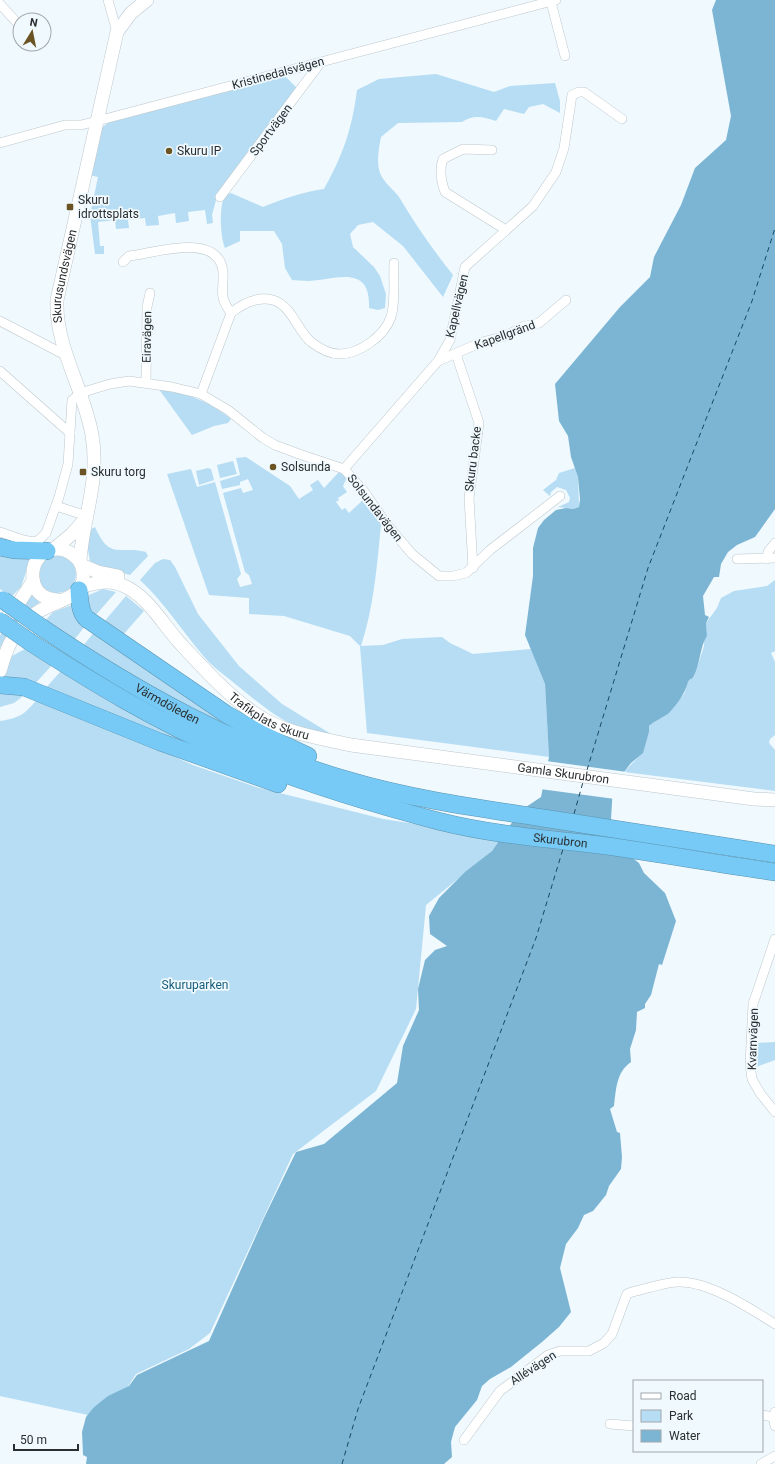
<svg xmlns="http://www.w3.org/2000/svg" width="775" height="1464" font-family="Roboto,sans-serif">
<rect width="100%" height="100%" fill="#eff9fe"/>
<g fill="#b6ddf3">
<path d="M436,74L494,92L510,86L555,83L560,101V113L543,104L529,107L524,114L504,109L496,121C484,117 473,114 462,122L398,123L381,137C379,148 376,161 380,173C384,183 393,189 399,197C415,224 433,250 453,275L443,297L403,246L373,222L358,225L350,234L353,247L374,267L380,276L386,294L385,308L378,310L369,308C371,262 333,281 307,281C302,281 297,280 292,280L285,268L282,244L274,231H240V241L225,248C220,236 219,206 225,195L231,193L263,207C283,199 302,192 324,189C343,155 352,129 357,90L379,79Z"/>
<path d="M284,75L297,88L216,200L212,215L213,223L207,224L205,210L188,212L189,221L176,223L175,213L158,216L159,225L146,226L145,218L128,220L129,228L116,229L115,220L98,222L100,246H104V254H95L90,215L98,177L89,175L100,129L109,122Z"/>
<path d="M158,388C189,394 207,400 231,419L228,423L214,426L192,435Z"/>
<path d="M246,457L290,486L299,499L313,490L310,485L318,480L324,488L339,472L347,477L343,486L347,492L338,498L339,500L336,502L342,510L345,508L349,513L363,500L381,524C377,566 374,606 361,646L383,645L402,639L442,637L450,643L473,654L531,649L545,684L549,757L367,733L360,646L350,636L284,616L249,614V598L209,595L167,474L191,469L197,487L215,482L241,574L237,579L240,587L252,584L249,575L245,572L223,493L241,488L243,493L253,490L248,479L240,482V485L222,489L220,481L240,475L236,458Z"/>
<path d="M233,461L237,474L220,478L217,465Z"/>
<path d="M208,468L211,469L214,480L199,485L196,471Z"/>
<path d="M575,468L578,477L579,507L573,509L558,507L569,502L570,498L566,490L557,487L551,492L550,496L543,490L556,480L559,473Z"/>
<path d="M95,527C110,561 119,545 146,552L148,556L130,575L101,567L90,561L87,544L88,531Z"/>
<path d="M0,553L31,557L21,587L11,597L0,589Z"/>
<circle cx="57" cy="574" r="19"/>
<path d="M163,559L170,560L175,567L198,614L239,666L282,704L331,734C293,735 262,705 234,683C225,675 214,668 206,659C184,634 165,603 140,580L155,563Z"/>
<path d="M775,580V651L771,653L775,662V735L770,739L769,743L775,750V791L624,772L642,753L649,732V726L663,715L668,714L684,694L688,681L694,677L704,646V640L707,636L706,623L717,608L721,598L734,591L767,586Z"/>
<path d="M103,589L116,592L94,617L87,601L89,595Z"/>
<path d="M31,593L40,602C24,612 9,631 0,648V635L26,602Z"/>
<path d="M126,596L144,611L122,636L103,623Z"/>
<path d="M72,605L86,625L74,640L46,620L53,612Z"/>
<path d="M95,631L290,754L222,724L152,687L83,646Z"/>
<path d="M25,649L52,665L33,686L2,682L7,672L10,657Z"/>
<path d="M61,671L206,752L44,690Z"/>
<path d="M0,691L27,693L14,703L0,707Z"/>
<path d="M39,697L193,765L256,787L383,819L502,837L492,851L426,905L416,1009L376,1091L293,1154L210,1333L189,1349L136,1374L127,1388L93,1408L88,1415L0,1396V721C21,718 26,713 39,697Z"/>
<path d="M775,1042V1060L753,1068L755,1043Z"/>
</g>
<path fill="#7cb5d4" d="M716,0H775V509L755,537L737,545L728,552L721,564L719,577H714L703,596L705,615L709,617L706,623L707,636C700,646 700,664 694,676C693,679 689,679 688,682C684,695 678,703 669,713C666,716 654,721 649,726V732L643,753L631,763L613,786L611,819L630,856L639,863L644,873L665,893L676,921L662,965L659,964L651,995L645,1004V1008L637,1012L636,1030L630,1049L631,1062C616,1072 616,1091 614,1106L610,1109L617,1132L620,1133L622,1157L621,1169L609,1186L606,1195L593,1211L584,1215L578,1228L566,1244L560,1268L571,1312L559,1327L542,1342L511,1367L490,1379L482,1386L477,1400L455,1427L451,1442L452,1457L444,1464H86L87,1457L83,1455L82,1432L86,1417L93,1408L108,1396L129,1386L137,1375L209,1341L264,1218L296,1152L324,1144L397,1083L403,1046L419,1010L418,989L425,960L435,950L447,946L430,934L429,916L439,898L465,872L492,851L520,811L541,797L549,757L545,684L525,635L533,576V548L538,528L544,520L556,510L566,508L573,509L579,507L580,499L578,477L571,457L568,436L559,421L555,384L620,307L650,277L654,257L681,205L695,168L726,140L731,116L712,10Z"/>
<path fill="#eff9fe" d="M546,761L627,772L615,787V799L540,789Z"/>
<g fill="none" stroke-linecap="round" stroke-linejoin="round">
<g stroke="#19485e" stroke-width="1" stroke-dasharray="5 4" stroke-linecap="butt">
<path d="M587,770L648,568L752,301L775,228"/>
<path d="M574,814L583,782"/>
<path d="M342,1464L358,1409L536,938L563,849"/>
</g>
<defs>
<g id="street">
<path d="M108,0L117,32"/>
<path d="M551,2L565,56"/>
<path d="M0,4L20,26"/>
<path d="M33,44V46"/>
<path d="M0,143L65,125H81L97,121L556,0"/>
<path d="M492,150L463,149L443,159C439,170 441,181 445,192L506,230"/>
<path d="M220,197L321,62"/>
<path d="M123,262L129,256L136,255C161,251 219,233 223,272C224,292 218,295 231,313"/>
<path d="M0,321L67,356"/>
<path d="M456,354L479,423L469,498L473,568"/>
<path d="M438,361L482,342L506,336L522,327L539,323L566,300"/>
<path d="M0,371L70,433"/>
<path d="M146,382L147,307L150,293"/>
<path d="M201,394L231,313C243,303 257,296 273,300C292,306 297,330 311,342C319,348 329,354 339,354C359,354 384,337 391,317C396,301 393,280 394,263"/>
<path d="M344,469L438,361L450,340L465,267L533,206L556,172L564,148L572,95L579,92H584L622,119"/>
<path d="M56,506L87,516"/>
<path d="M0,532L23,540L34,542L39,540L46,533L59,497L68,464L72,400L80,394L90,390L110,384L129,381L172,387L201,394L228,410L263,438L275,445L299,454L344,469L363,490L385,522L412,554L439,576H453L466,573L490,550L560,496"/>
<path d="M737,559L775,558"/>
<path d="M767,559L768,552L775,543"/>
<path d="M775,939L753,1004L750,1065L752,1079L760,1093L775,1112"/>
<path d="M775,1412L773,1417L775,1426"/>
<path d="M762,1415L773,1417"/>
<path d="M610,1424L634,1426"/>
<path d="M464,1440L500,1391L548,1355L560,1351H589L604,1343L612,1334L625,1299L627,1294L632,1292C646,1289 662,1283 677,1282C707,1280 750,1308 775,1324"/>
<path d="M761,1464L775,1456"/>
</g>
<g id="secondary">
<path d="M54,549L72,534L85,519"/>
<path id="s1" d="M80,561C83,516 100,482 92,435C84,389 55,347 57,300L117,32L131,13L147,0"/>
<path d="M81,565L98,572L118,576"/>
<path id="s2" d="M81,587C94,583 109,579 122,585C147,595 162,623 179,642C203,668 228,696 257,715C284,733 320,738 351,745L754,799L775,800"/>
<path d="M0,626L18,604L33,581"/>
<path d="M0,671C8,644 11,637 31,617C48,600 86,602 83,573C83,565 79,559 73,555C63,547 49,547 40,556C29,568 30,591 47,598C50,599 55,600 58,600"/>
</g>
<g id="highway">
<path d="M0,547L14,550L47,551"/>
<path d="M79,590C80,600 79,612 87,619L226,714L261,734L308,756"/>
<path id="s3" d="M41,627C136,691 237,748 347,780C411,799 478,808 543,818C620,830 698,842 775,854"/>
<path id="s4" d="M30,642C92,682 156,721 224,750C293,780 365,802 438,821C493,835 550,839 607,846C663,854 719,864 775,872"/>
<path d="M0,685L24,687L160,742L278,784"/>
</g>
</defs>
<use href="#street" stroke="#bdc7cc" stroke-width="10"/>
<use href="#secondary" stroke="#bdc7cc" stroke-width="14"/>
<use href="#highway" stroke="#5c93b0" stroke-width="18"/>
<use href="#street" stroke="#fff" stroke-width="9"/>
<use href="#secondary" stroke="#fff" stroke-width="13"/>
<use href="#highway" stroke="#76caf5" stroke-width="17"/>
<defs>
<g id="highway-bridge">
<path d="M3,600L41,627"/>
<path d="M0,621L30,642"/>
</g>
</defs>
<use href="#highway-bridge" stroke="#5c93b0" stroke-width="18" stroke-linecap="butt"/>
<use href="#highway-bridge" stroke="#76caf5" stroke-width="17"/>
</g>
<g fill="#6b5323" stroke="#eff9fe" stroke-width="1.5">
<circle cx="169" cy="151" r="4"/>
<rect x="66" y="203" width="8" height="8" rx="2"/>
<circle cx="273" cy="467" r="4"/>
<rect x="79" y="468" width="8" height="8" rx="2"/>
</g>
<g text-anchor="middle" stroke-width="3.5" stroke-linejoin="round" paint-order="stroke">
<g font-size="12" fill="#2b2e30" stroke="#eff9fe">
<text transform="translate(278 73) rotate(-15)" y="4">Kristinedalsvägen</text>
<text transform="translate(271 130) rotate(-53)" y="4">Sportvägen</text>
<text dy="4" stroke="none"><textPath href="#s1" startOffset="292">Skurusundsvägen</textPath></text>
<text transform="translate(457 306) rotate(-77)" y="4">Kapellvägen</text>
<text transform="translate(505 335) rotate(-20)" y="4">Kapellgränd</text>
<text transform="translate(147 337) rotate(-89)" y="4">Eiravägen</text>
<text transform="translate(473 459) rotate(-83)" y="4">Skuru backe</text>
<text transform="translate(375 508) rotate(52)" y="4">Solsundavägen</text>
<text dy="4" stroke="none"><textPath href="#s3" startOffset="148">Värmdöleden</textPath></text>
<text dy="4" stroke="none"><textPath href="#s2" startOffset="242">Trafikplats Skuru</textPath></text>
<text dy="4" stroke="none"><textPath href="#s2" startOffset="544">Gamla Skurubron</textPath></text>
<text dy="4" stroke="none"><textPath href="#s4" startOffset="572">Skurubron</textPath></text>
<text transform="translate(753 1039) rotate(-88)" y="4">Kvarnvägen</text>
<text transform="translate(533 1368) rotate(-33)" y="4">Allévägen</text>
</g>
<g font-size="12" fill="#2b2e30" stroke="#eff9fe" text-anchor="start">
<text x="177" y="155">Skuru IP</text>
<text x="78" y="204">Skuru<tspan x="78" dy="14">idrottsplats</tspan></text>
<text x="281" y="471">Solsunda</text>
<text x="91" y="476">Skuru torg</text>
</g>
<g font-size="12" fill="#175d7c" stroke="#eff9fe">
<text x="195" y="989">Skuruparken</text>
</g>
</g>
<rect x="633" y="1380" width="130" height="72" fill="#eff9fe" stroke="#a1a8ac"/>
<rect x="641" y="1393" width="20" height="6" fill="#ffffff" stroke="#a1a8ac"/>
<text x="669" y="1400" font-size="12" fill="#2b2e30">Road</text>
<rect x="641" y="1410" width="20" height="12" fill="#b6ddf3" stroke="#a1a8ac"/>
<text x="669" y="1420" font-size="12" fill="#2b2e30">Park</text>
<rect x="641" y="1430" width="20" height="12" fill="#7cb5d4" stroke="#a1a8ac"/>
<text x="669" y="1440" font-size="12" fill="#2b2e30">Water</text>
<g transform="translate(32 32) rotate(10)"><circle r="19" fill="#eff9fe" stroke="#a1a8ac"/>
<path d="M0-3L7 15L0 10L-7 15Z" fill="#6b5323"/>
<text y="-6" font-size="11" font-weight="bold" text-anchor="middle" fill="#2b2e30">N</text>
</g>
<path d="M14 1444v6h64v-6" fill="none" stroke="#2b2e30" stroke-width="2"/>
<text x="20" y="1444" font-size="12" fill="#2b2e30" stroke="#eff9fe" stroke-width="3" paint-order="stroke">50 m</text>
</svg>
